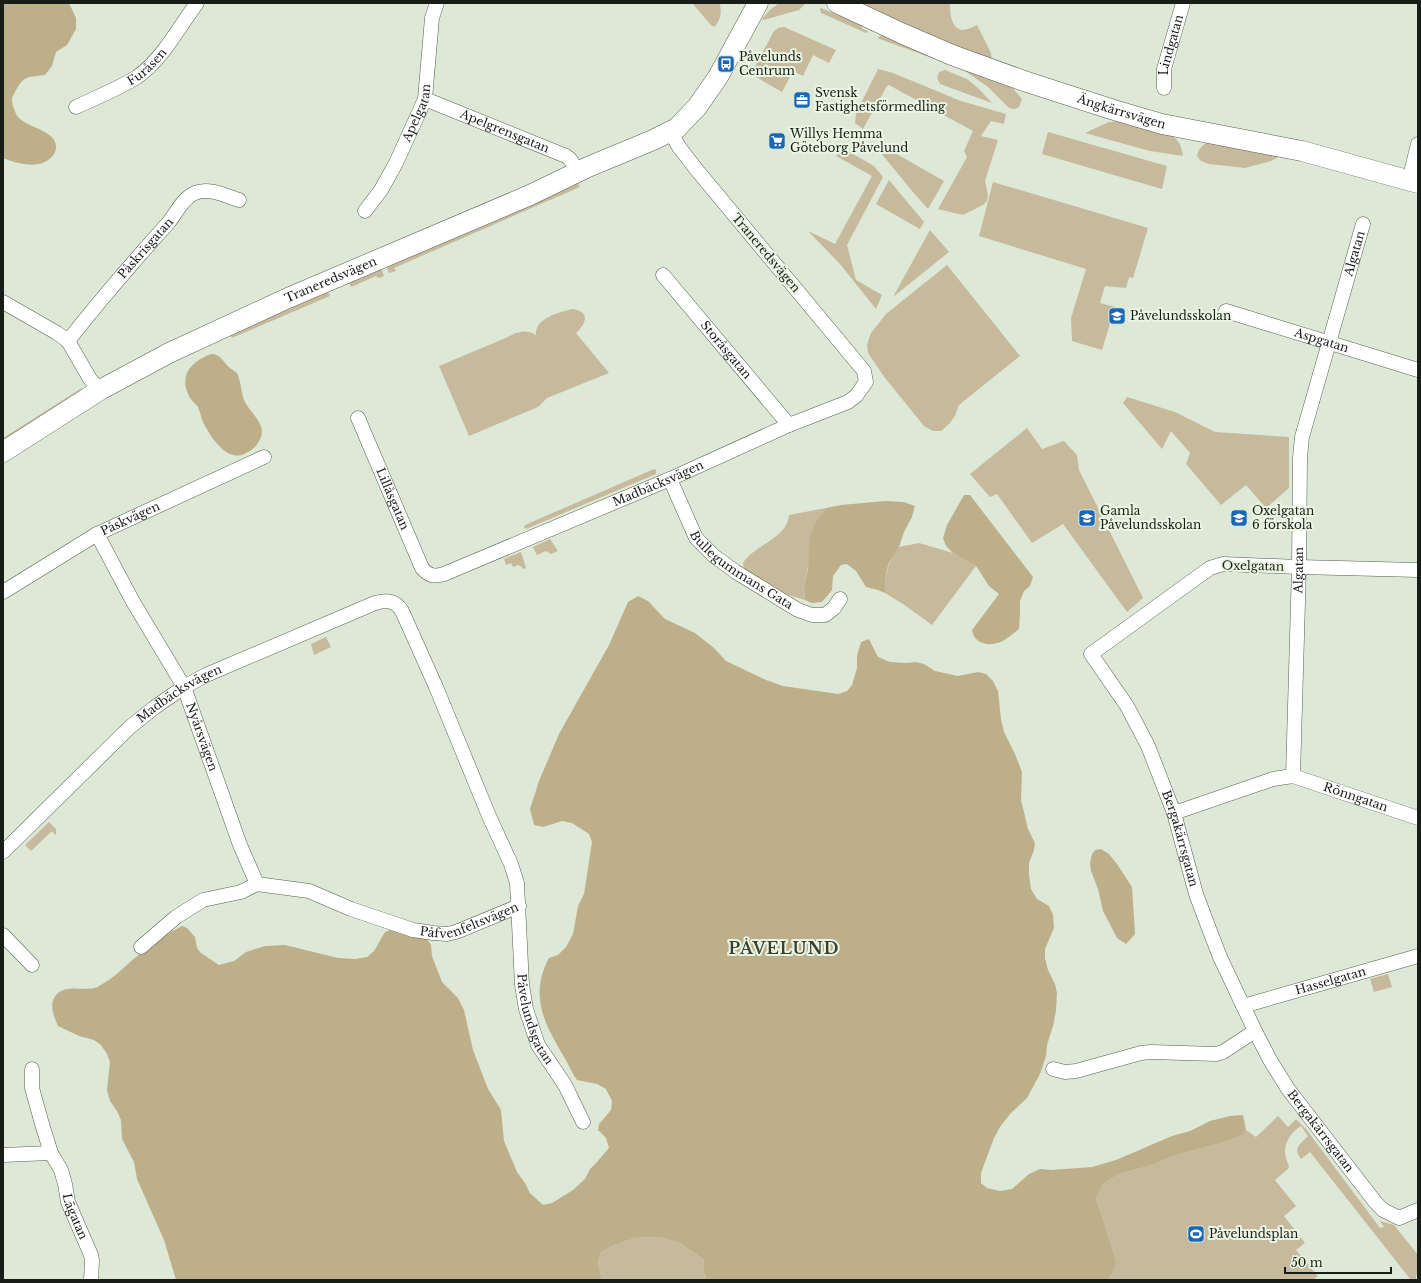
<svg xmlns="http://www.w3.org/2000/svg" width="1421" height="1283" font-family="'Libre Baskerville',serif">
<rect width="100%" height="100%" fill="#dde9d6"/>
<g fill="#c6b99c">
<path d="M692,3H719C723,11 720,22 714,27L711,25Z"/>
<path d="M779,3H806L799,10L764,20L762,19L770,10Z"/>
<path d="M859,3H947L950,5C950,13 951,28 962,30C967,30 973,27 977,25L991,53L992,62L890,18Z"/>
<path d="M821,8L860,24L863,29L868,31L866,33L821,13L820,9Z"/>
<path d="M784,27L836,50L829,63L813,55L803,76L793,71L782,92L751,74L774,31L778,28Z"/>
<path d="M882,35L1012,87L1022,99L1019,107L1015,109L1009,108L988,87L962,69L877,38Z"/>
<path d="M878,69L893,73L961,101L1006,114L1004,124L991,121L981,136L998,140L985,181L988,195L987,201L983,205L963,215L938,209L967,157L964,151L973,131L889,85L887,86L863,129L855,123L856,113Z"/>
<path d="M945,70L967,79L978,88L992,103L940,84L937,78L939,72Z"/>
<path d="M1119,121L1171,135C1180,141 1181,146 1183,156L1150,151L1085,133L1109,122Z"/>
<path d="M1048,132L1167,166L1162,189L1042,154Z"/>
<path d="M1209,142L1284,154L1271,161L1245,168L1209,164L1201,161L1197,156C1199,148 1202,145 1209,142Z"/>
<path d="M879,144L944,181L928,209L912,191L877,148Z"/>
<path d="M844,149L874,166L883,177L847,245L856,280L882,295L876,309L840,264L808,231L835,244L872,176L836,156L840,151Z"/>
<path d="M889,180L924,222L920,229L876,204Z"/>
<path d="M576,181L580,187L394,268L396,271L389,273L386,266Z"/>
<path d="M993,182L1148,228L1133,278L1129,277L1126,288L1105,286L1100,303L1115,307L1102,350L1072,341L1071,318L1086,269L979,236Z"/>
<path d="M930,230L949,252L893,297Z"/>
<path d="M947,265L1020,356L959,405L955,416L949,424L941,431H933L924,426L885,378L868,353L867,345L871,333L886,314Z"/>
<path d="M381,268L384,276L379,278L376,276L351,287L349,282Z"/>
<path d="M328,292L330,296L232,338L230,335Z"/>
<path d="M572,309C590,311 587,323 576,333L609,373L547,398L538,407L469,436L439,366L508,337C517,331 527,329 536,335C535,318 558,313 572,309Z"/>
<path d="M82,388L83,390L3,443V438Z"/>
<path d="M1127,397L1175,412L1215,432L1289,437V488L1266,508L1246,485L1221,505L1186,464L1190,453L1171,431L1162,449L1123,403Z"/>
<path d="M1027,428L1042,449L1064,441L1077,455L1079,470L1143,598L1127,612L1063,524L1032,543L997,494L990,497L970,474Z"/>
<path d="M654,469L656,470V474L526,529L524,527L525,525Z"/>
<path d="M826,508L817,520L804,587L805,600L782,593L744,569L743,563C754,545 787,539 789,515Z"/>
<path d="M550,539L558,551L551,554L546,551L537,555L533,547Z"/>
<path d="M919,543L953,553L976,566L932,625L903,604L885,593C886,570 886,567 899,547Z"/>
<path d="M521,552L526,568L523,569L522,567L518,565L513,567L511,563L506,565L504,559Z"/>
<path d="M326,637L331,647L314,655L311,644Z"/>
<path d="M49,822L56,829V834L55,835L52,831L31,851L25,845Z"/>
<path d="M1388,974L1392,987L1374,992L1370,979Z"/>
<path d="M1278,1116L1288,1127L1296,1119L1306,1129L1380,1228L1384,1227L1380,1221L1394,1225L1418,1255V1272L1416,1276V1280H1411L1310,1152L1301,1159C1292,1147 1301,1144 1308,1136L1301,1126C1290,1133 1282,1145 1286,1158C1287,1162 1289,1164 1289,1168L1275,1180L1296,1206L1284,1216L1305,1243L1296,1250L1318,1276L1313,1280H1105L1108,1279L1116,1261L1104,1222L1096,1199L1103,1184L1119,1174L1149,1166L1177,1155L1224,1142L1241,1135L1246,1130L1256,1137Z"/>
<path d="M658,1237L680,1243L704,1260L703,1270L707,1280H602L598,1262L601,1252L615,1245L635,1238Z"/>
</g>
<g fill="#beaf8b">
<path d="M3,3H69L76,18V29L67,45L56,52L52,66L45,75C40,76 31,76 27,78C21,80 17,88 14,94C11,98 12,104 14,109C15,111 16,115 18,117C27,127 51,130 55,142C57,146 56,151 54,154C43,171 18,164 3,158Z"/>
<path d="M211,354C221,354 223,362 230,368C232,370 235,371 237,373C241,381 241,392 244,400C249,412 266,423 261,437C258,445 252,451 244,454C226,462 210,436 203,422C201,417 200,412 198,407C196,404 192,401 190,398C178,376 190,362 211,354Z"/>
<path d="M964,495H970L1033,577L1030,586L1024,591L1020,601V612L1019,629C1014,633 1008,638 1003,641C991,647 974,645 972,630L999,594L989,586L976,566L953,553L946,546L943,538L947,525Z"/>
<path d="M885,501L904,502L915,506L912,517L904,532L899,547L889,563L886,572L885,593L878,590L866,587L856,571L847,564L841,565L833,576L832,590L822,602L812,603L805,600L804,587L808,569L810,536L817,520L826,508L841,505Z"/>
<path d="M638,596L648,601L665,619L695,633L714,648L726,661L766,680L783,686L838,694L847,691L852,685L857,668V656L861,642L869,639L878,657L890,662L906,663L916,662L924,664L935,671L958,676L978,672L986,674L993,681L998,691L1001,719L1004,732L1015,754L1022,772L1021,800L1028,829L1035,843L1034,850L1029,863V875L1031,889L1037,899L1049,906L1053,915L1054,928L1045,949V958L1048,970L1055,984L1057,993L1056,1011L1053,1026L1047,1045L1046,1056L1040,1074L1027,1098L1010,1114L1000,1127L994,1138L981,1173V1183L987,1188L1000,1191L1012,1189L1029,1174L1040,1169L1051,1170L1092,1167L1116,1160L1172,1136L1190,1131L1210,1121L1230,1116L1243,1115L1246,1130L1242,1135L1224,1142L1177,1155L1149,1166L1119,1174L1103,1184L1096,1199L1104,1222L1116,1261L1114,1270L1108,1279L1105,1280H707L703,1270L704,1260L680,1243L658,1237L635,1238L615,1245L601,1252L598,1262L602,1280H176L164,1240L137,1179L134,1162L122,1139L121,1120L117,1111L110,1101L107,1090L110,1062L107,1054L101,1045L94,1040L79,1036L58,1026C53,1015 48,1002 58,993C68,984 86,992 97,987C112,980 124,967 136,957C150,945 166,934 182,926L187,928L195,937L197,948L201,953L219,965L234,961L246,952L265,946L285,945L338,958L355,959L367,957L374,951L385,932L393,929L427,939L431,945L432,956L442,982L458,998L464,1010L473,1050L488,1089L501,1110L504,1141L517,1172L525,1183L530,1193L543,1205L552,1203L573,1190L585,1179L590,1169L597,1162L609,1148L606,1138L598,1130L599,1124L611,1110L612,1101L606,1089L597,1084L577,1080C573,1075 571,1070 568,1064C548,1029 527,999 549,958L558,955L566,947L573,934L578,906L584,894L592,842L589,834L572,823L562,821L543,827L534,825L530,809L539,781L559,734L609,645L628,602Z"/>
<path d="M1101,849L1109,854L1117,864L1132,887L1135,934L1126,944L1117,938L1103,911L1098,889L1091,871L1090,863L1092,854L1095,850Z"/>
</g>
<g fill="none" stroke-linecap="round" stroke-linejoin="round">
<defs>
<g id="street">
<path id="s1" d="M1164,88V69L1183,3"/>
<path id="s2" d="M425,99L566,156L570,159L578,172"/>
<path id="s3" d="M76,107C95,98 120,88 137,77C162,60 179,27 197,3"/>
<path d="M1409,181L1418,144"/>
<path id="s4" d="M365,211L381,190L396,163L425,99L432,18L437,3"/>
<path id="s5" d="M663,275L789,425"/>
<path d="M3,302L57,333L68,341L90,379L100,390"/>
<path id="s6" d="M1226,311L1418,370"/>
<path id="s7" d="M68,341C100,300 134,261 169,222C176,213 184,197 195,193C209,187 226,196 239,200"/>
<path id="s8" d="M358,418L422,568C429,576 434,577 444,574L670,479L789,425L848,402L856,396L866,382L864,371L696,169L679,147L670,131"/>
<path id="s9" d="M670,479L696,538L714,556L736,572L798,610L812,615H825L834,608L840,599"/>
<path id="s10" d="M97,534L132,600L184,687L240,845L257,884"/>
<path id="s11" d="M1418,570L1299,567L1223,564L1210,568L1091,654L1127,706L1148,746L1174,813L1196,894L1208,926L1220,957L1255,1031L1270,1060L1288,1089L1376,1203L1383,1210L1399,1218L1418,1210"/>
<path id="s12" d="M3,592L97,534L264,457"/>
<path id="s13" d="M1293,776L1299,567L1300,458L1302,437L1363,224"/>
<path id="s14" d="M1174,813L1273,779L1293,776L1418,818"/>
<path id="s15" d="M3,852L130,727L155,707L184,687L206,675L375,603C387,600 395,600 402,611L436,687L489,816L511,864L517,883L522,985L526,1009L538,1045L565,1085L583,1122"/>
<path d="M3,935L32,965"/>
<path id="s16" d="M141,947L176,917L203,900L241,892L257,884L309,891L351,909L413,930L433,933L447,934L456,932L519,906"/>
<path id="s17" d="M1243,1006L1418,956"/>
<path id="s18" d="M32,1069V1088L42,1124L51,1153L61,1170L65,1184L68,1202L91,1255L92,1261L91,1280"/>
<path d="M1053,1069L1065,1072L1076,1071L1141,1053L1151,1052L1216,1054L1223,1052L1255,1031"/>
<path d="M3,1155L51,1153"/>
</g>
<g id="secondary">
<path id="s19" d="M837,3L901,33L952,55L1027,82L1114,110L1162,124L1302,151L1418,183"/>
<path id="s20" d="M3,452L100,390L169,353L288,298L530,195L588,167L653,140L677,128L697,107L718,77L758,3"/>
</g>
</defs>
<use href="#street" stroke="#555f4f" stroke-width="15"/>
<use href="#secondary" stroke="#555f4f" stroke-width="21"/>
<use href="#street" stroke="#fff" stroke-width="14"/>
<use href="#secondary" stroke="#fff" stroke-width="20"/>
</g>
<defs>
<symbol id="bus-square" viewBox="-11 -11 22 22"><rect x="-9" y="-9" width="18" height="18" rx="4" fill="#1967b6" stroke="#eaf6e3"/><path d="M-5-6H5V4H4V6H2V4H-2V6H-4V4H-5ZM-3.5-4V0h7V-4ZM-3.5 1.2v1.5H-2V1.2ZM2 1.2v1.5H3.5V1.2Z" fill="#fff"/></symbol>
<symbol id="office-square" viewBox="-11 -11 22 22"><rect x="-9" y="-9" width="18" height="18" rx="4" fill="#1967b6" stroke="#eaf6e3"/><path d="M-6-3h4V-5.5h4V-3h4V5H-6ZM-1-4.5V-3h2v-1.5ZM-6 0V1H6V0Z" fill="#fff"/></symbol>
<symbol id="supermarket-square" viewBox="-11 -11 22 22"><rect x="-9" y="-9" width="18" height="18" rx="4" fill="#1967b6" stroke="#eaf6e3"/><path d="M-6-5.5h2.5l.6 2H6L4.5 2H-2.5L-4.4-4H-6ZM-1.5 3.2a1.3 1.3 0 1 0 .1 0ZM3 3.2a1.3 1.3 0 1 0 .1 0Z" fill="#fff"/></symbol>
<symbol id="school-square" viewBox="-11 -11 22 22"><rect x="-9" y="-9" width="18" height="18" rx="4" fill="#1967b6" stroke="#eaf6e3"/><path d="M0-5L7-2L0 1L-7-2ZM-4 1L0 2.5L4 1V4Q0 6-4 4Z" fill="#fff"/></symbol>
<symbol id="stadium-square" viewBox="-11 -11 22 22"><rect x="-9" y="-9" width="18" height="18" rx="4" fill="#1967b6" stroke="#eaf6e3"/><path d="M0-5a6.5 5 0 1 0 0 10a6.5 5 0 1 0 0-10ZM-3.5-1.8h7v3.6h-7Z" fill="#fff"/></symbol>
</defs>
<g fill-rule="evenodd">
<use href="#bus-square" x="716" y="54" width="20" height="20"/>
<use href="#office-square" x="792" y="90" width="20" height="20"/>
<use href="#supermarket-square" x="767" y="131" width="20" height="20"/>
<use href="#school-square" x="1107" y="306" width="20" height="20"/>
<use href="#school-square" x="1077" y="508" width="20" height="20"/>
<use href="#school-square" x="1229" y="508" width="20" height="20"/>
<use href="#stadium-square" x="1186" y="1224" width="20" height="20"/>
</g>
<g text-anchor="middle" stroke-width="4" stroke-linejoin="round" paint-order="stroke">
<g font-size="12" fill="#191d17" stroke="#eaf6e3">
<text dy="4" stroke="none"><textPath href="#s1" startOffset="44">Lindgatan</textPath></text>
<text dy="4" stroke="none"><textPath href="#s3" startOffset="82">Furåsen</textPath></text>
<text dy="4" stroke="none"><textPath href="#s19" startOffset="305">Ängkärrsvägen</textPath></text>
<text dy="4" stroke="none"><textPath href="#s4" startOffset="112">Apelgatan</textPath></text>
<text dy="4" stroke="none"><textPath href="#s2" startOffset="86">Apelgrensgatan</textPath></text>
<text dy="4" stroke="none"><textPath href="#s7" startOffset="121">Påskrisgatan</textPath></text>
<text transform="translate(766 253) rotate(50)" y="4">Traneredsvägen</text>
<text dy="4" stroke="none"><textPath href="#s13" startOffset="530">Algatan</textPath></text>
<text dy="4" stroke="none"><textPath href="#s20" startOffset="371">Traneredsvägen</textPath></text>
<text dy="4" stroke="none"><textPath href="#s6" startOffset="100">Aspgatan</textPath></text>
<text dy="4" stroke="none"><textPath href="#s5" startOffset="98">Storåsgatan</textPath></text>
<text dy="4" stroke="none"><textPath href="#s8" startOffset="420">Madbäcksvägen</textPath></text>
<text dy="4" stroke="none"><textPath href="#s8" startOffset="88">Lillåsgatan</textPath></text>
<text dy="4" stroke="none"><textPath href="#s12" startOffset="147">Påskvägen</textPath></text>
<text transform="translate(1253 566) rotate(1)" y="4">Oxelgatan</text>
<text dy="4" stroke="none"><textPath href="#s9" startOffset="120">Bullegummans Gata</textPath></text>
<text dy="4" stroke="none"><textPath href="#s13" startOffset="206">Algatan</textPath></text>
<text dy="4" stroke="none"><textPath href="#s15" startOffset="238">Madbäcksvägen</textPath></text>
<text dy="4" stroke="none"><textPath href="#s10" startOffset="229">Nyårsvägen</textPath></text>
<text dy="4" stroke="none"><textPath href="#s14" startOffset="191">Rönngatan</textPath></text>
<text dy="4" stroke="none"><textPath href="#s11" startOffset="562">Bergakärrsgatan</textPath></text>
<text dy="4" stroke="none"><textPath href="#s16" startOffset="357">Påfvenfeltsvägen</textPath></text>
<text dy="4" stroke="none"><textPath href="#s17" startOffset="91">Hasselgatan</textPath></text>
<text dy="4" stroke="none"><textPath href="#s15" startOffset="919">Påvelundsgatan</textPath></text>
<text dy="4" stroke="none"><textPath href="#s11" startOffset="889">Bergakärrsgatan</textPath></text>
<text dy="4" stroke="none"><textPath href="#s18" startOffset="155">Lägatan</textPath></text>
</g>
<g font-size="12" fill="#191d17" stroke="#eaf6e3" text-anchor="start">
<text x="739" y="61">Påvelunds<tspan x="739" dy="14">Centrum</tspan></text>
<text x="815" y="97">Svensk<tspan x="815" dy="14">Fastighetsförmedling</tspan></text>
<text x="790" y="138">Willys Hemma<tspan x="790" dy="14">Göteborg Påvelund</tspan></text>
<text x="1130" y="320">Påvelundsskolan</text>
<text x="1100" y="515">Gamla<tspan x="1100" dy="14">Påvelundsskolan</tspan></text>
<text x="1252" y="515">Oxelgatan<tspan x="1252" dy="14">6 förskola</tspan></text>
<text x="1209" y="1238">Påvelundsplan</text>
</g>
<g font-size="16" font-weight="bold" letter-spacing="1" fill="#374031" stroke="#eaf6e3">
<text x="784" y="954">PÅVELUND</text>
</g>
</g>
<rect width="1421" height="1283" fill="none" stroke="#191d17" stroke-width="8"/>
<path d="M1285 1267v6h106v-6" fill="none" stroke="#191d17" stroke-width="2"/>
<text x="1291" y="1267" font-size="12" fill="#191d17" stroke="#eaf6e3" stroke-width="3" paint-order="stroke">50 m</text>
</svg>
